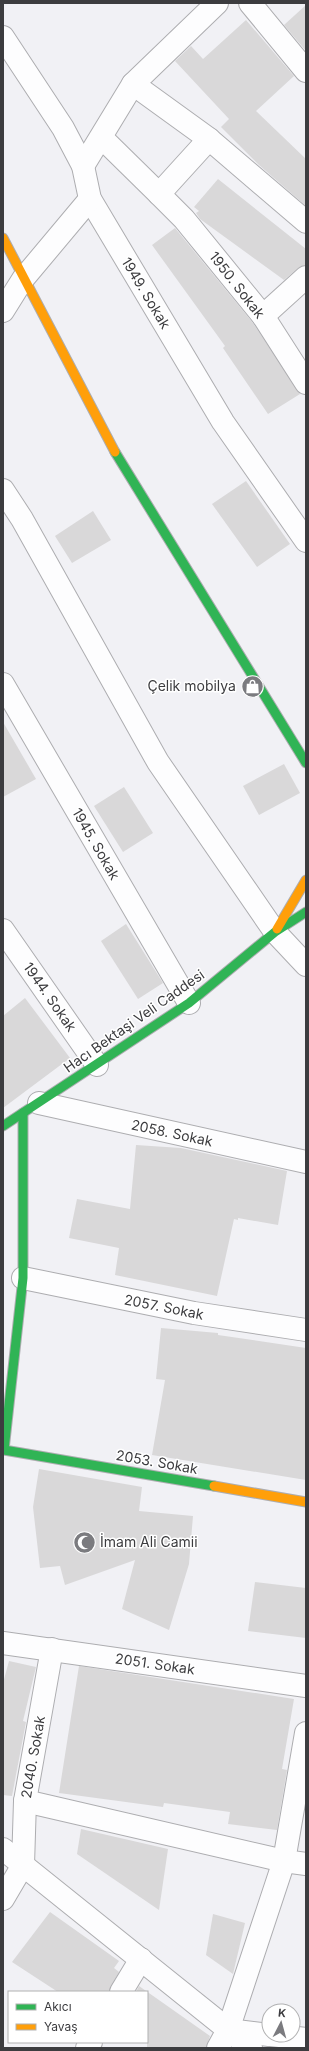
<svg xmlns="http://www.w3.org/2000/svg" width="309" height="2051" font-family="Inter,sans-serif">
<rect width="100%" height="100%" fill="#f1f1f5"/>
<g fill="#d9d8d9">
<path d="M306,5V51L284,25Z"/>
<path d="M246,20L294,76L256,111L306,159V206L259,165L221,127L229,119L175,61L191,46L203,59Z"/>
<path d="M218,179L306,249V265L298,268L284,280L200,219L196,213L199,211L194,207Z"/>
<path d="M175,228L253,323L300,394L268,414L223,348L225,346L152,245Z"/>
<path d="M246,481L290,544L257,567L212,504Z"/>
<path d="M93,511L111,540L72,563L55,536Z"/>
<path d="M3,722L36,779L3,797Z"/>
<path d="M284,764L300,793L259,815L243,786Z"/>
<path d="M124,787L153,833L123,852L94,806Z"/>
<path d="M126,924L163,983L138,999L101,941Z"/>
<path d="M25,998L70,1058L3,1108V1016Z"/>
<path d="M136,1145L181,1148L287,1171L278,1225L238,1218V1220L234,1219L217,1296L115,1275L119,1248L69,1238L77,1199L130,1209Z"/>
<path d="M161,1328L218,1333V1335L306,1348V1480L152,1455L165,1380L156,1379Z"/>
<path d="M39,1469L142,1487L139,1511L193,1516L189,1564L169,1630L122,1609L135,1560L65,1585L60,1566L40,1568L33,1507Z"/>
<path d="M255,1582L306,1588V1638L248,1631Z"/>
<path d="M9,1661L36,1667L23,1721L26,1722L12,1796L3,1795V1683Z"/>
<path d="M79,1666L294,1699L282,1769L287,1770L277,1830L228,1824L230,1812L164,1803L163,1807L59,1793Z"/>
<path d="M81,1829L168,1849L159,1910L77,1854Z"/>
<path d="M50,1912L119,1961L114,1968L119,1972L109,1992H58L12,1962Z"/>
<path d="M213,1914L245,1923L233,1974L206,1955Z"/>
<path d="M139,1986L210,2036L206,2048H147V1992H136Z"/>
</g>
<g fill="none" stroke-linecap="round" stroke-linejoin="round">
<defs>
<g id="street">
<path d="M217,3L133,84L209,139L306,222"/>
<path d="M250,3L306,71"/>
<path d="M3,37L63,128L83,166L90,199L223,422L306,541"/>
<path d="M102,138L159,194"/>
<path d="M209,139L159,194L184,219L263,316L306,383"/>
<path d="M83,166L133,84"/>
<path d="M3,311L23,279L90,199"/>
<path d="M263,316L306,277"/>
<path d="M3,490L22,519L158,762L275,932L306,965"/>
<path d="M3,684L189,1003"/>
<path d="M3,930L97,1065"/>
<path d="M39,1103L306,1162"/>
<path d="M23,1278L194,1313L306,1330"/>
<path d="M3,1643L306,1686"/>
<path d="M25,1801L284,1861L306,1864"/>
<path d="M3,1849L251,2048"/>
<path d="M3,1899L23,1865L25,1801L52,1649"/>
<path d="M121,1992L141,1959"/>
<path d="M228,2030L269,2035"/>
<path d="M271,2035L306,2039"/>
<path d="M87,2048L91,2042"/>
<path d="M218,2048L228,2030L284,1861L306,1733"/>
</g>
<g id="fast">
<path d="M115,452L306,763"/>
<path d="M23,1113V1278L4,1450L214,1486"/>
<path d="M3,1126L189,1003L275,932L306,912"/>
</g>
<g id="slow">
<path d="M3,238L115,452"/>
<path d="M277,929L306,880"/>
<path d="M214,1486L306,1502"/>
</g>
</defs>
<use href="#street" stroke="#adadb0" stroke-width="24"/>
<use href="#fast" stroke="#adadb0" stroke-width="11"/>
<use href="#slow" stroke="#adadb0" stroke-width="11"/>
<use href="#street" stroke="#fdfdfe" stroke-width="22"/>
<use href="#fast" stroke="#30b455" stroke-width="9"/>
<use href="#slow" stroke="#ff9f0a" stroke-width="9"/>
</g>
<defs>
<symbol id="shop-disc" viewBox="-11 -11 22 22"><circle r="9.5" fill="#7b7b7f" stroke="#fff"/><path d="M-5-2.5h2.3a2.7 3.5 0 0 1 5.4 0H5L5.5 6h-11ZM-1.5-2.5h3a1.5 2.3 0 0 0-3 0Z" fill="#fff"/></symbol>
<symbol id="mosque-disc" viewBox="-11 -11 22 22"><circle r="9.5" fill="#7b7b7f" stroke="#fff"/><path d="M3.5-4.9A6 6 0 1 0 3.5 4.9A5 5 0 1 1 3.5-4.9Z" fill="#fff"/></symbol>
</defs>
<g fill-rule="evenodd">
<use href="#shop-disc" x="240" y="674" width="25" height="25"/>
<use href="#mosque-disc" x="72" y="1530" width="25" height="25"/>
</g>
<g text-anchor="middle" stroke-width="3" stroke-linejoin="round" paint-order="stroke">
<g font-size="14" fill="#3c3c3f" stroke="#fff">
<text transform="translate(237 285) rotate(52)" y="5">1950. Sokak</text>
<text transform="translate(146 293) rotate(59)" y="5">1949. Sokak</text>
<text transform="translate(96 844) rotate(60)" y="5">1945. Sokak</text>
<text transform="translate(50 997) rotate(55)" y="5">1944. Sokak</text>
<text transform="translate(134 1021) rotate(-35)" y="5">Hacı Bektaşi Veli Caddesi</text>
<text transform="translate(172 1133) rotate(12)" y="5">2058. Sokak</text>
<text transform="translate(164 1307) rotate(11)" y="5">2057. Sokak</text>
<text transform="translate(157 1462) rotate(10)" y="5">2053. Sokak</text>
<text transform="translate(155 1664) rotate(8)" y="5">2051. Sokak</text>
<text transform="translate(33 1757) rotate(-80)" y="5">2040. Sokak</text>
</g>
<g font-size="14" fill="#3c3c3f" stroke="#fff" text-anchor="end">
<text x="236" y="691">Çelik mobilya</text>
<text x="100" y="1547" text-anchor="start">İmam Ali Camii</text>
</g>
</g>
<rect width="309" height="2051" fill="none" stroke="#3c3c3f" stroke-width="8"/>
<rect x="8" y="1991" width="140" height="52" fill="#ffffff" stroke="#b1b1b2"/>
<rect x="16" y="2004" width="20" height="6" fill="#30b455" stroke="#b1b1b2"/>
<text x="44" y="2011" font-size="12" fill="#3c3c3f">Akıcı</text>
<rect x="16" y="2024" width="20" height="6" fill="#ff9f0a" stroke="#b1b1b2"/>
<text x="44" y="2031" font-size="12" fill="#3c3c3f">Yavaş</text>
<g transform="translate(281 2023) rotate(6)"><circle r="19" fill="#ffffff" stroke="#b1b1b2"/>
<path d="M0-3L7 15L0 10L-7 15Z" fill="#7b7b7f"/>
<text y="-6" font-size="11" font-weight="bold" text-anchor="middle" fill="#3c3c3f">K</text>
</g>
</svg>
